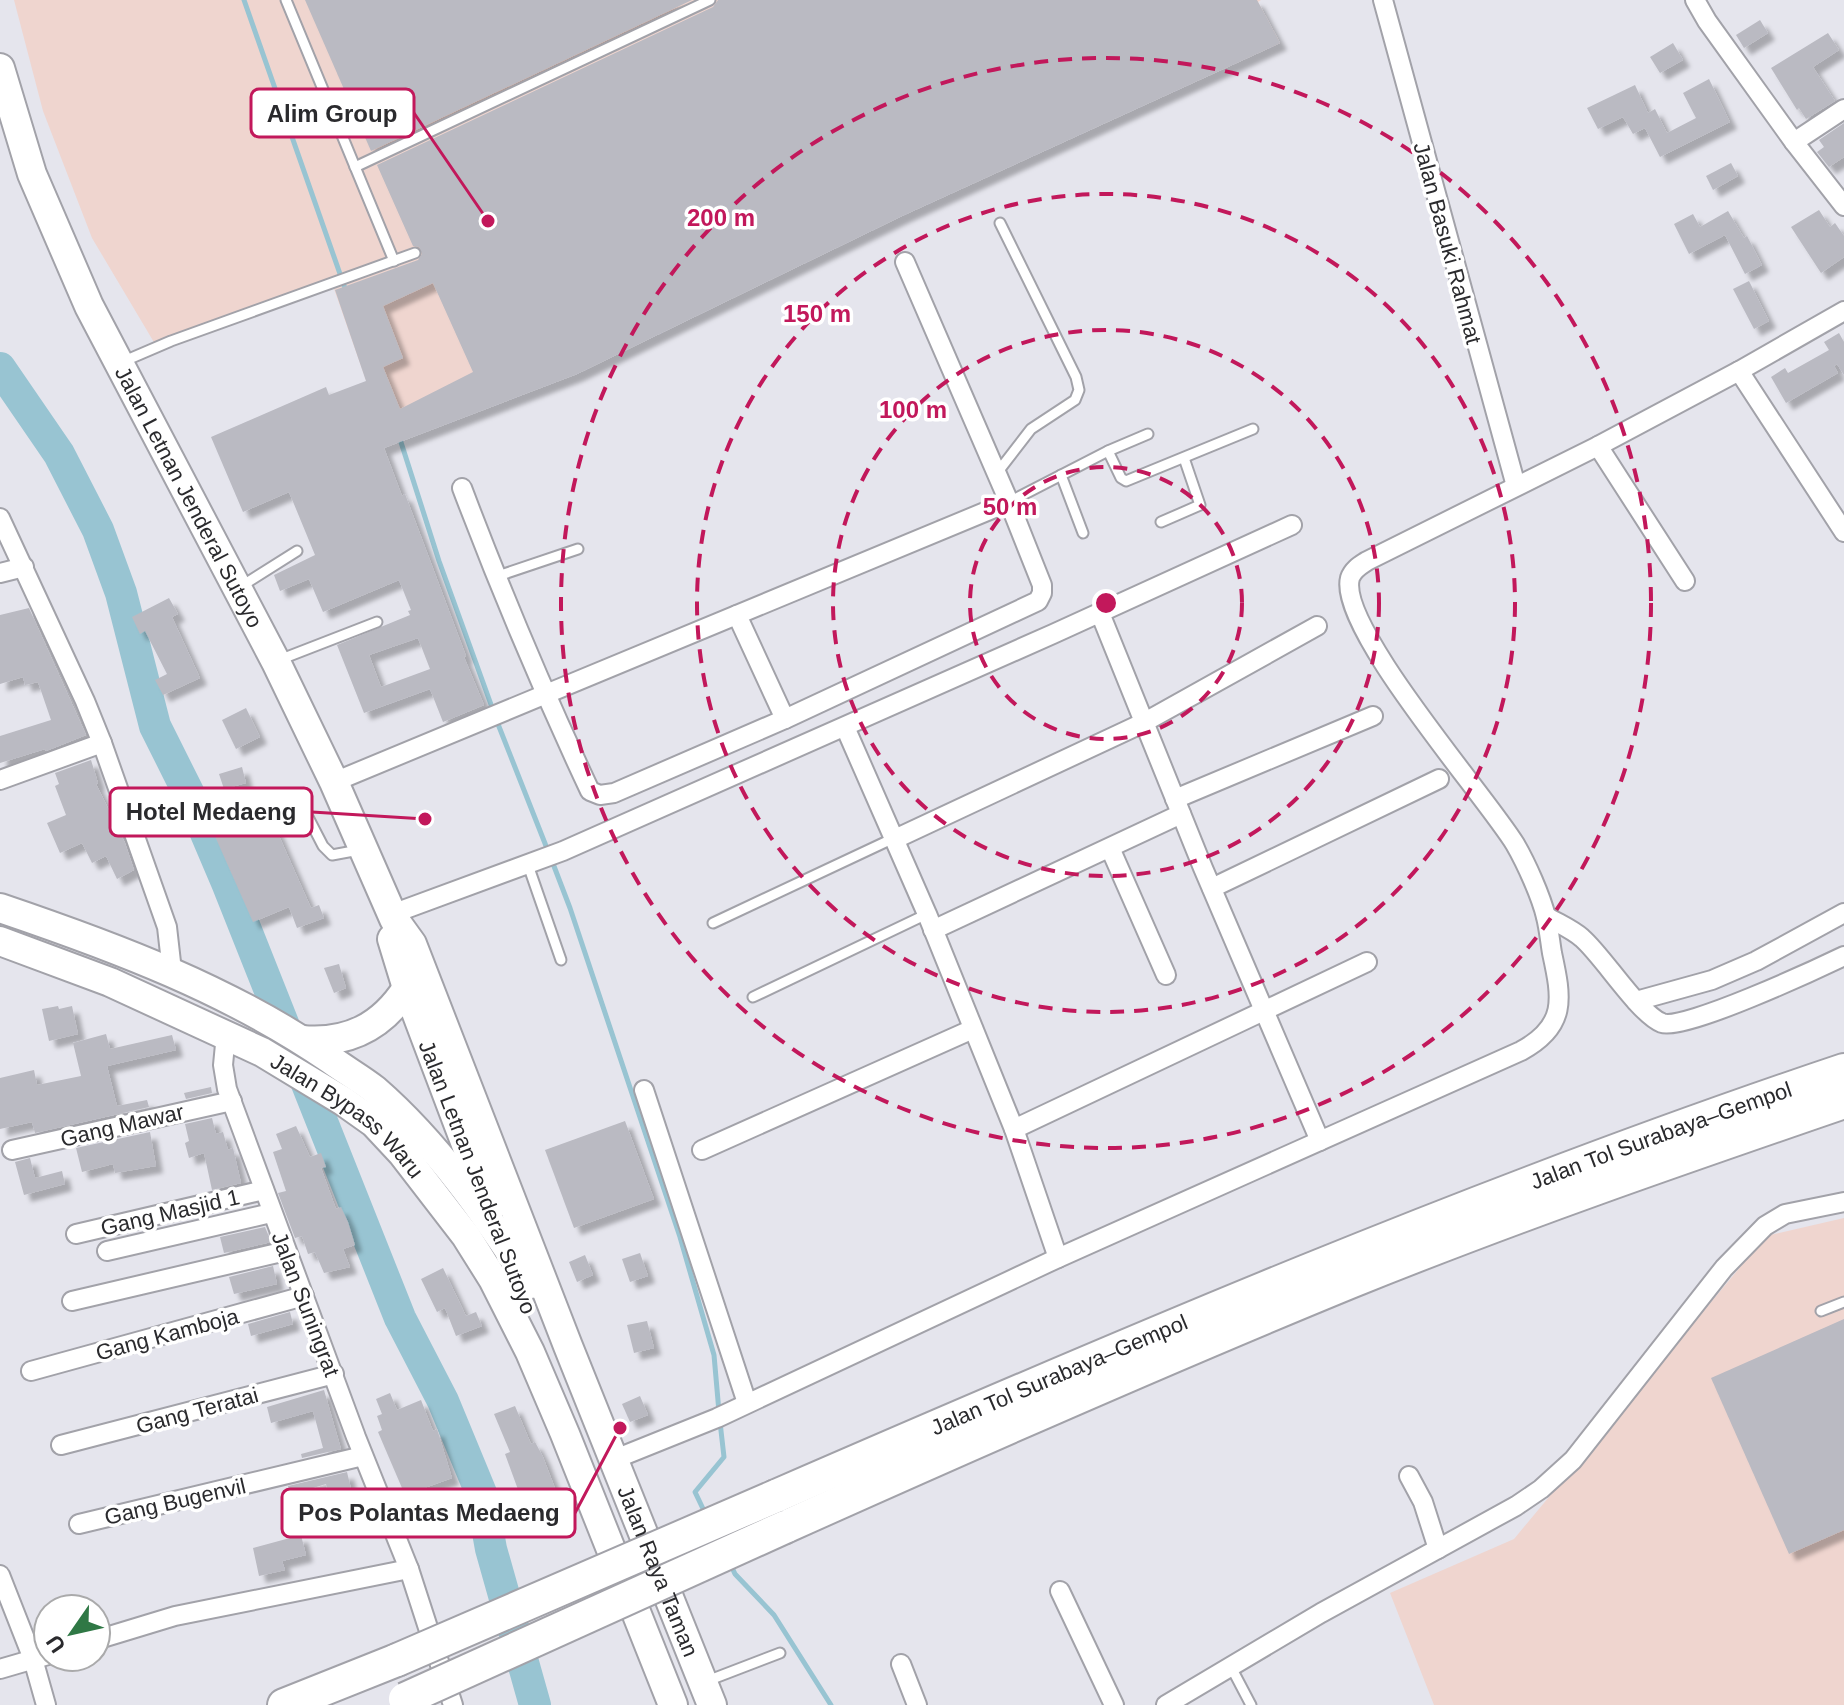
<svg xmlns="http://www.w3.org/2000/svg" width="1844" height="1705" font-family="Helvetica,sans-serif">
<defs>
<filter id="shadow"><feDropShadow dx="7" dy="7" stdDeviation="2" flood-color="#0004"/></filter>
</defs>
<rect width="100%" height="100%" fill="#e5e5ed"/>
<g fill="#efd5cf">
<path d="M14,0H1261L1258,2L1280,43L389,446L333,286L158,349L92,238L43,111Z"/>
<path d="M1844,1218V1705H1434L1390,1593L1514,1539L1766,1236Z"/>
</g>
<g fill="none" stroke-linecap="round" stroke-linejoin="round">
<g stroke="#98c4d2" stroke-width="5">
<path d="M244,0L346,291"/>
<path d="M399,436L439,561L493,710"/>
<path d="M496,719L548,851"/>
<path d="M552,861L570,908L680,1237L714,1355L719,1412"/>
<path d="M706,1515L695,1492L724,1457L720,1422"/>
<path d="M730,1563L735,1574L774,1615L831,1705"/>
</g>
<path stroke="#98c4d2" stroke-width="32" d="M0,368L59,454L98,530L121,593L155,726L191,798L228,885L400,1318L443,1401L481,1493L491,1549L535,1705"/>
</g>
<g fill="#babac2" fill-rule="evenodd" filter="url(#shadow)">
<path d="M305,0H692L371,151Z"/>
<path d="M718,0H1257L1280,43L902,216L577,374L384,448L402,496L405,494L466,656L464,657L484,705L443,722L430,689L364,713L337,645L410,615L408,611L411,610L399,580L323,612L309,579L280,591L274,575L315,555L289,492L243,512L211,437L326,387L329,395L366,381L335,290L418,260L422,254L419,247L413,246L377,165L713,7ZM433,283L473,372L400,409L383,367L403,358L383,306ZM418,638L430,669L381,687L369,655Z"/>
<path d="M1760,20L1768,33L1744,48L1736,35Z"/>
<path d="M1828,33L1839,50L1813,67L1835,101L1806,119L1799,108L1797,110L1771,68Z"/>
<path d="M1673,43L1683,60L1660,73L1650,57Z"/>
<path d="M1709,79L1730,122L1660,157L1645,128L1633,134L1623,117L1598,129L1587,108L1635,85L1648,113L1655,109L1667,133L1696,118L1683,93Z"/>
<path d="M1844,123V157L1829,167L1817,152L1824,147L1819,140Z"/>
<path d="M1731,163L1738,176L1713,190L1706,176Z"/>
<path d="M1819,210L1830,227L1835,223L1844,236V257L1821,273L1791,227Z"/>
<path d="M1728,211L1744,238L1747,236L1762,265L1745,274L1725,235L1689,254L1674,224L1693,214L1700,227Z"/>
<path d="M1749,281L1769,321L1754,329L1733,289Z"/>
<path d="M1839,333L1844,342V375L1837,364L1834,366L1838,373L1786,403L1771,377L1785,368L1788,373L1829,350L1824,342Z"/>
<path d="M169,598L178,614L172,617L200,678L163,695L155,680L167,674L145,631L140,634L132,617Z"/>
<path d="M29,608L86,735L46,751L45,749L0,763V736L51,720L38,682L25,685L23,677L0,684V615Z"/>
<path d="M246,708L260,737L236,749L222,720Z"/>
<path d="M91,760L98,783L96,784L125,843L134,870L117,879L106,856L92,863L82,843L60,853L47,823L66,815L55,786L59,784L55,773Z"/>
<path d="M242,767L246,783L224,789L219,774Z"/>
<path d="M268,811L311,908L319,905L324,918L297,928L289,907L253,922L214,834Z"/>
<path d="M339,964L346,988L334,993L324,968Z"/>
<path d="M58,1006L59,1009L72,1006L78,1034L49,1041L42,1009Z"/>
<path d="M106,1034L110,1049L172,1035L176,1050L107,1066L117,1106L147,1100L149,1107L35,1133L32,1122L0,1129V1078L34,1070L37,1085L81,1076L73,1043Z"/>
<path d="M211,1087L212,1093L186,1099L184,1093Z"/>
<path d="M212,1118L216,1134L223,1132L228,1150L233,1148L241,1183L212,1190L204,1153L189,1158L185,1143L189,1141L185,1124Z"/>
<path d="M625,1121L654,1199L574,1228L545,1150Z"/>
<path d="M296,1126L310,1157L321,1153L326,1167L321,1168L336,1209L341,1207L348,1222L355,1245L343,1249L350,1267L324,1273L315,1252L308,1254L302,1236L295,1238L278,1193L286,1191L273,1152L282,1149L276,1134Z"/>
<path d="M150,1132L156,1166L115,1173L113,1164L82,1172L76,1148Z"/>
<path d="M30,1158L35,1178L62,1171L65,1184L24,1195L15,1162Z"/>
<path d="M265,1227L271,1242L224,1253L220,1237Z"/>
<path d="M640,1253L648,1276L630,1282L622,1259Z"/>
<path d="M585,1255L593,1275L577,1282L569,1262Z"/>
<path d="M273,1266L277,1284L234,1294L229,1277Z"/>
<path d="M443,1268L466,1316L476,1312L482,1326L456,1336L445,1308L437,1312L421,1279Z"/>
<path d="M290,1312L293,1324L251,1336L248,1324Z"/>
<path d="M1844,1319V1530L1789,1554L1711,1378Z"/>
<path d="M647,1321L654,1348L634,1353L627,1325Z"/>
<path d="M324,1390L341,1449L302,1458L301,1454L323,1448L313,1411L271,1423L267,1407Z"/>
<path d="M390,1393L397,1410L421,1400L433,1431L437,1429L452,1478L405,1495L378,1432L382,1430L377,1416L382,1414L376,1399Z"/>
<path d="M640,1396L648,1415L630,1422L622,1404Z"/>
<path d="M515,1406L531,1444L535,1442L543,1457L563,1509L540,1518L528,1491L520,1495L505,1454L510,1452L494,1414Z"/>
<path d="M347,1472L352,1493L330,1499L326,1484L290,1495L288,1486Z"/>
<path d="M301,1535L306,1555L282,1561L285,1570L259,1576L253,1548Z"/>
</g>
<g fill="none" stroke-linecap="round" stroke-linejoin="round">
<defs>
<g id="service">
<path d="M286,0L394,261"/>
<path d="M355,167L710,0"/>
<path d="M122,362L171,341L415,253"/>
<path d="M1108,451L1121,478L1126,481L1253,429"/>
<path d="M997,473L1031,429L1075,400L1079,390L1076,377L1000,223"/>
<path d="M1061,475L1083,533"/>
<path d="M1009,502L1108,451L1148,434"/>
<path d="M1161,522L1200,505L1184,458"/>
<path d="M495,577L578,549"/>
<path d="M240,587L297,551"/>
<path d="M279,660L377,622"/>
<path d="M308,817L323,846L332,855L359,850"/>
<path d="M528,865L561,960"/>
<path d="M713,923L894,838"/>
<path d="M753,997L927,914"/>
<path d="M1821,1311L1844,1302"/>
<path d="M1231,1667L1251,1705"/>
<path d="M707,1681L780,1653"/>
</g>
<g id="minor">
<path d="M1383,0L1516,486"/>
<path d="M1695,0L1707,21L1794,142L1844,206"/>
<path d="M1794,142L1844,109"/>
<path d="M1739,371L1844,532"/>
<path d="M1598,446L1685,581"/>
<path d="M462,488C501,591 543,691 590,791L600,795L614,793L785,719L1038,601L1042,593V585L1009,502L905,262"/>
<path d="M0,518L85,701L102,743L167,927L172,971"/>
<path d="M0,573L24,567"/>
<path d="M1100,613L1203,868L1320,1141"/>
<path d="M737,615L785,719"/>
<path d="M845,727L927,914L1014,1129L1058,1258"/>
<path d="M0,780L102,743"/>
<path d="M334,782L1009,502"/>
<path d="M1175,799L1373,716"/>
<path d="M895,839L1143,723L1317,626"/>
<path d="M1110,848L1166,975"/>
<path d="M1212,888L1439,779"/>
<path d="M392,914L563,851L1053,634L1292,525"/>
<path d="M1546,916C1557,923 1572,929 1582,938C1603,956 1639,1014 1662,1023C1684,1031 1817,969 1844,956"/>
<path d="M933,930L1181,814"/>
<path d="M1636,1001L1712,980L1756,961L1844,913"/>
<path d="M226,1034L223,1065L227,1089L356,1437L409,1569L453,1705"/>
<path d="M644,1090L747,1403"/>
<path d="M1014,1129L1367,962"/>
<path d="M12,1150L232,1101"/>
<path d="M702,1150L973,1029"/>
<path d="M76,1234L264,1190"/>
<path d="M107,1251L271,1213"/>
<path d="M72,1301L286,1251"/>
<path d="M31,1371L304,1296"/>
<path d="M61,1445L334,1374"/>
<path d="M615,1459L717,1418L1058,1258L1521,1051C1567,1026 1562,999 1552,953C1550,941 1549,929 1546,917C1541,896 1526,863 1515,844C1485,795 1337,627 1350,578C1353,569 1361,565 1367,561L1598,446L1739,371L1844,311"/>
<path d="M1409,1476L1423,1502L1438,1549"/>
<path d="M79,1524L363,1456"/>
<path d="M0,1575L33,1659L46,1705"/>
<path d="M1060,1591L1114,1705"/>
<path d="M96,1640L175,1616L409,1569"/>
<path d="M901,1664L917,1705"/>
<path d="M0,1669L48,1655"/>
<path d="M1166,1705L1321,1613L1516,1506L1541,1489L1573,1460L1724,1268L1765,1226L1785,1214L1844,1202"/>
</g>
<g id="trunk">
<path id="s1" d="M0,68L32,174L89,306L276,662L334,782L394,919L412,944L568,1346L712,1705"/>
<path d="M0,908C115,947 230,990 330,1059C345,1070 361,1079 375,1090C437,1144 487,1215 531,1284"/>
<path d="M392,939L407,988L490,1208"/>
<path id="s2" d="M0,941L110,982L262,1052L343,1101L374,1123L402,1153L466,1236L493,1279L530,1352L565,1434L673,1705"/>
<path d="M302,1040C348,1044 382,1027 407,988"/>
</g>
<g id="motorway">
<path id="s3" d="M776,1496C1128,1343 1480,1192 1844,1070"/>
<path d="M785,1527C972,1443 1160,1360 1350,1282C1513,1216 1678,1159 1844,1102"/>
<path d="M284,1705L397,1660"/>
</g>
</defs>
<use href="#service" stroke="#a2a2a9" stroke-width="13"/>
<use href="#minor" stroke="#a2a2a9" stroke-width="22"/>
<use href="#trunk" stroke="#a2a2a9" stroke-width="32"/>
<use href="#motorway" stroke="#a2a2a9" stroke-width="36"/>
<use href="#service" stroke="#fff" stroke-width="9"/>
<use href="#minor" stroke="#fff" stroke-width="18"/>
<use href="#trunk" stroke="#fff" stroke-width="28"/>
<use href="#motorway" stroke="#fff" stroke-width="32"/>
<defs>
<g id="motorway-bridge">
<path d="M397,1660L776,1496"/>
<path d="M405,1699L785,1527"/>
</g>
</defs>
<use href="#motorway-bridge" stroke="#a2a2a9" stroke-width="36" stroke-linecap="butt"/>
<use href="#motorway-bridge" stroke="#fff" stroke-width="32"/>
</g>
<g fill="none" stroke="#c2185b" stroke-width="4" stroke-dasharray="14 10">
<circle cx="1106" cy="603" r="136"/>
<circle cx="1106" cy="603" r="273"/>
<circle cx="1106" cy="603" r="409"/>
<circle cx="1106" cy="603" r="545"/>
</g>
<g text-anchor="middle" stroke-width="7" stroke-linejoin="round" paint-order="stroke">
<g font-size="22" fill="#2a2a2d" stroke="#fff">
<text transform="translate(1448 243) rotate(75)" y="8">Jalan Basuki Rahmat</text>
<text dy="8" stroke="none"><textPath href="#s1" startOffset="470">Jalan Letnan Jenderal Sutoyo</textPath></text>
<text dy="8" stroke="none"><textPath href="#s2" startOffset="392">Jalan Bypass Waru</textPath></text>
<text transform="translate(122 1125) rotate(-13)" y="8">Gang Mawar</text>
<text dy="8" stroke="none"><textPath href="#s3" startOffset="956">Jalan Tol Surabaya–Gempol</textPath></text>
<text transform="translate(478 1177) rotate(69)" y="8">Jalan Letnan Jenderal Sutoyo</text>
<text transform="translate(170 1212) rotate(-13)" y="8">Gang Masjid 1</text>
<text transform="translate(306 1304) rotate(69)" y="8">Jalan Suningrat</text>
<text transform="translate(167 1334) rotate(-15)" y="8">Gang Kamboja</text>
<text dy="8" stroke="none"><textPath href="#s3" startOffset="308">Jalan Tol Surabaya–Gempol</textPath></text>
<text transform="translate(197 1410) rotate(-15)" y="8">Gang Teratai</text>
<text transform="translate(175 1501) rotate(-13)" y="8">Gang Bugenvil</text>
<text dy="8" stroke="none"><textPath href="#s1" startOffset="1644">Jalan Raya Taman</textPath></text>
</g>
</g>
<circle cx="1106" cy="603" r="12" fill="#c2185b" stroke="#fff" stroke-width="4"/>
<g font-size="24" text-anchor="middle" font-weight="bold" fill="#c2185b" stroke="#fff" stroke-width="7" stroke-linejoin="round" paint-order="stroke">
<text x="721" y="226">200 m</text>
<text x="817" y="322">150 m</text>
<text x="913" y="418">100 m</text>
<text x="1010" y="515">50 m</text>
</g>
<path fill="none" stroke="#c2185b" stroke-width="3" d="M488 221L414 113M425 819L312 812M620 1428L575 1513"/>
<g fill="#c2185b" stroke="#fff" stroke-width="3">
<circle cx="488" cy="221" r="8"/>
<circle cx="425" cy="819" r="8"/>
<circle cx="620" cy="1428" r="8"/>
</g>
<g fill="#fff" stroke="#c2185b" stroke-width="3">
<rect x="251" y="89" width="163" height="48" rx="8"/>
<rect x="110" y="788" width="202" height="48" rx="8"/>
<rect x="282" y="1489" width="293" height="48" rx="8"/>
</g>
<g font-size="24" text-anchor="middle" font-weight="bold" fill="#2a2a2d">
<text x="332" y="122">Alim Group</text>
<text x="211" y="820">Hotel Medaeng</text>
<text x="429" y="1521">Pos Polantas Medaeng</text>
</g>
<g transform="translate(72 1633) rotate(236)"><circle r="38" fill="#ffffff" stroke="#aaaaab" stroke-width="2"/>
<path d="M0-6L14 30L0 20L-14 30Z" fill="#2f7845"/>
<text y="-12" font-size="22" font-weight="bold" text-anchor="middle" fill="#2a2a2d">U</text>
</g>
</svg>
